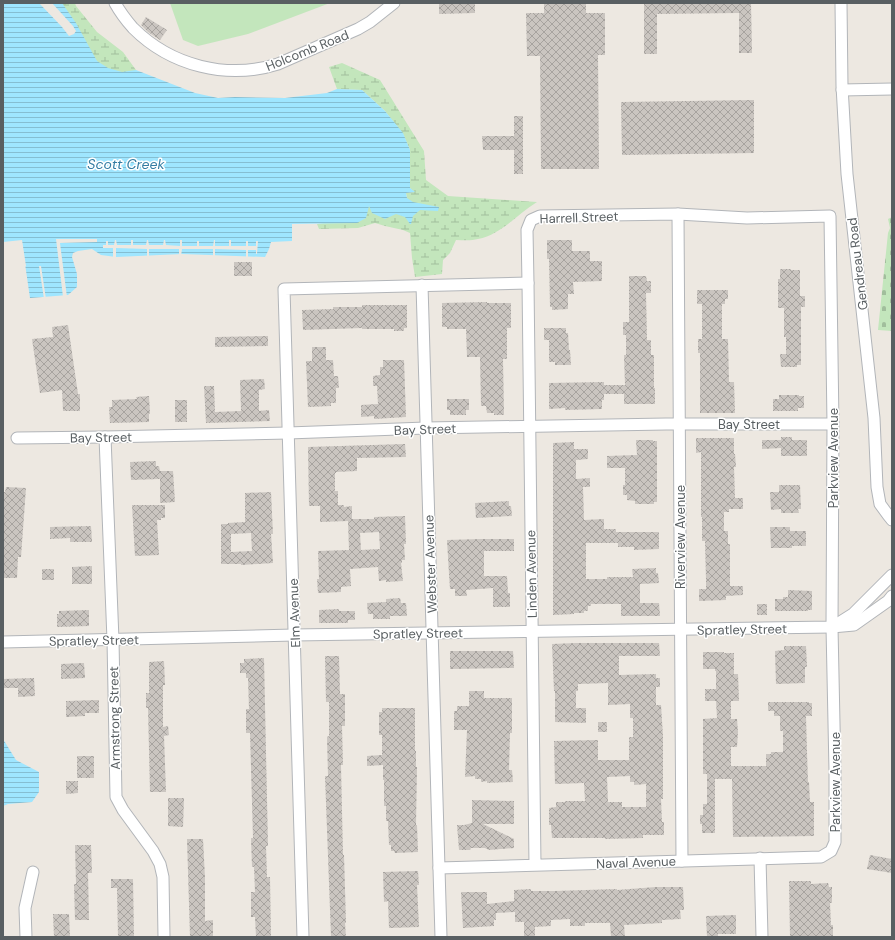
<svg xmlns="http://www.w3.org/2000/svg" width="895" height="940" font-family="'DM Sans',sans-serif">
<defs>
<pattern id="wetland-marsh" width="20" height="14" patternUnits="userSpaceOnUse"><rect width="20" height="14" fill="#c3e6bc"/><path d="M1 5h8M5 5V1M11 12h8M15 12V8" fill="none" stroke="#a1be9c"/></pattern>
<pattern id="cemetery-stones" width="16" height="16" patternUnits="userSpaceOnUse"><rect width="16" height="16" fill="#c3e6bc"/><path d="M2 7V4a2 2 0 0 1 4 0v3zM10 15v-3a2 2 0 0 1 4 0v3z" fill="#a1be9c"/></pattern>
<pattern id="water-rules" width="6" height="5" patternUnits="userSpaceOnUse"><rect width="6" height="5" fill="#9fe6ff"/><path d="M0 2.5h6" fill="none" stroke="#85bed2"/></pattern>
<pattern id="building-cross-hatch" width="8" height="8" patternUnits="userSpaceOnUse"><rect width="8" height="8" fill="#cac5c0"/><path d="M0 0l8 8M0 8l8-8" fill="none" stroke="#a7a39f"/></pattern>
</defs>
<rect width="100%" height="100%" fill="#ede8e1"/>
<g fill="url(#wetland-marsh)">
<path d="M52,3H75L76,6L97,32L123,52L136,70L133,76L111,80Z"/>
<path d="M342,63L380,80L424,151L426,180L448,196L537,202C516,215 502,234 478,239C471,241 463,240 456,240L450,253L443,260L442,274L415,277L412,258L410,233L403,230L385,226L375,223L358,228L319,229L317,224L363,217L369,205L407,198L406,193L414,192L410,188V150L403,134L385,111L362,90L337,89L329,67Z"/>
</g>
<path fill="url(#cemetery-stones)" d="M892,217V331L878,330L888,233L890,228L888,219Z"/>
<path fill="#c3e6bc" d="M170,3H330L248,34L198,46L183,40Z"/>
<g fill="url(#water-rules)">
<path d="M3,3H62L76,23L97,61L108,68L122,72L136,70L195,93L218,98L235,97L285,98L327,93L337,89L362,90L385,111L403,133L410,150V188L415,192L406,193L407,198L413,202L439,207L438,211L420,210L413,216L411,224H410L405,217L396,214L385,219L372,213L369,206L366,218L357,223L292,224V241L271,242L269,249L265,257L182,254L116,257L101,255L92,249L78,251L73,253L72,257L77,274V287L68,295L30,298L22,243L3,245Z"/>
<path d="M3,739L16,760L39,772V792L32,802L8,804L3,806Z"/>
</g>
<g fill="#ede8e1">
<path d="M39,3H52L73,26L76,31L74,34L69,36L62,27Z"/>
<path d="M56,239H97V242L60,243L67,297H63Z"/>
<path d="M22,240L26,266L24,267L21,245L3,247V242Z"/>
<path d="M115,240H116L117,245H131V240H133V245H146L147,240H148L149,245H163L164,240H165L166,245L180,246V240H182V246H197V241H199V246H213L214,240H215V246H229V240H231V246H246V241H248V246H256V241H258L257,254H256V250H248V258H246V250L215,249V257H213V249H182L181,256H179V249H149V258H147V249L116,248V259H113V248H103V245H106V241H108V245H114Z"/>
<path d="M39,266H41L46,299H44Z"/>
</g>
<g fill="url(#building-cross-hatch)" fill-rule="evenodd">
<path d="M439,3H475V13L439,14Z"/>
<path d="M544,3H586V13H605V55H598L599,169H541L540,56H527L526,13H544Z"/>
<path d="M644,3H751L752,53H739V13L657,14V54H644Z"/>
<path d="M146,17L167,30L160,40L148,32L141,25Z"/>
<path d="M754,100V153L622,155L621,102Z"/>
<path d="M514,116H523V174H514V150H483L482,136H514Z"/>
<path d="M547,240H572V251H590V261H602V281L573,282L574,294H568V309L552,310V307H550L549,259H547Z"/>
<rect x="234" y="262" width="18" height="14"/>
<path d="M780,269H791V270H800V296H805V307H801V365H797V367H781L780,354H786V337H784V308H778V279H780Z"/>
<path d="M629,276H646L647,281H651V293H646L647,340H651V355H654V388H655V404H624V394H604V400H602V409L565,410V408L549,409V383L604,382V385H625L624,355H626V335H623V322H629Z"/>
<path d="M697,290H728V299H725V304H722V339H728L729,382H734L735,413H700V353H698V339H702V304H697Z"/>
<path d="M487,302V303H511V328H507V359H503L504,415H494V413H487L486,406H481L480,357H467L466,329H447V327H442V303Z"/>
<path d="M362,305H407V328H404V331H394V329H362V328L303,330L302,310L333,309V307H362Z"/>
<path d="M68,325L78,394H80V411H63L62,390L40,393L32,339L53,337L52,327Z"/>
<path d="M544,328H566V333H568L569,350H570L571,365H555V362H549V340H544Z"/>
<path d="M268,336V346L215,347V337Z"/>
<path d="M312,347H326V360H333L334,376H338L339,388H336V403H331V406L308,407L306,361H312Z"/>
<path d="M383,360H404L406,417L374,419V416L361,417V405L378,404L377,386H373V376L380,375V367H383Z"/>
<path d="M264,379L265,389L259,390V411L269,410L270,421L206,423L204,386H214L215,412L241,411L240,380Z"/>
<path d="M779,395H799V396H804V408H798V411H773V399H779Z"/>
<path d="M149,396L150,413L149,414V422L110,423L109,407H112V400L137,399L136,397Z"/>
<path d="M447,399H469V410H466V415H450V410H447Z"/>
<rect x="175" y="400" width="12" height="22"/>
<path d="M781,437H792V440H807V456H781V448L762,449V440H781Z"/>
<path d="M696,438H734V454H735L736,467H734L735,498H743V509H729V512H724V531H728V544H730V586H743V595L726,596V600L699,601V589H706V580L705,541H702V517H701V452L696,453Z"/>
<path d="M636,440H653V441H657V502H654V504H635V501L627,500V495H623V485H625V468H607V456L637,455Z"/>
<path d="M574,442V449H588V459L576,460V479L590,478V487H583L584,520L604,519V529H616V532H659V549L634,550V547H618V543H586V579H607V577H633L632,569L656,568V573H658L659,583L640,584V603H659L660,616H621V604H591V606H588V611H584V613H574V614L553,615V443Z"/>
<path d="M405,444L406,457L357,458V471L336,472V473H335V491H338V505H344V507L352,506V519H374V517L405,516L406,544H404L405,560H402V563H401L403,581L386,582V580L379,581L378,567L350,569L351,586L341,587V592L318,593L317,579H319L318,551L349,550L348,521L320,522V506H309L308,447ZM379,532L380,549L361,550L360,533Z"/>
<path d="M156,461V466H159L160,471H173L175,502L160,503V479L131,480L130,462Z"/>
<path d="M779,485H800L801,509H798L799,513H781V509L771,510L770,492H779Z"/>
<path d="M6,487L26,488L21,557H18L17,578H3V492H5Z"/>
<path d="M271,492L273,534H271L273,563L241,565V564H221V524H228V523L245,522V493ZM251,533L252,551L231,552V534Z"/>
<path d="M509,501V506H511L512,516L476,518L475,503Z"/>
<path d="M132,505H165V518H161V520H157L159,555L135,556Z"/>
<path d="M91,526L92,542H70V538L50,539V527Z"/>
<path d="M770,527H790V531H806V546H792V548H771Z"/>
<path d="M481,539H514V551H484V576H507L508,593H510V607H493V588L466,590L467,596H455V589H450L449,574L447,540Z"/>
<path d="M92,566V584H72V567Z"/>
<rect x="42" y="569" width="12" height="11"/>
<path d="M788,590L812,591V610H808V611H775V599H783V597H788Z"/>
<path d="M400,598L401,603H406L407,616H390V619H373V614H368L367,603L386,602V599Z"/>
<rect x="757" y="604" width="10" height="11"/>
<path d="M339,609V611H355V620H348V623H319V610Z"/>
<path d="M89,610V626L57,627V614H59V611Z"/>
<path d="M576,643H659L660,656H619V675L656,674V678H660V687H656V705H661L663,736V799H661L662,822H664V835H643V838L605,839V838H552L551,825H549V808L556,807V802H565V801H585L584,783L555,784L554,741L598,740V760H629V737H633V718H630V704L608,705V683L578,684V691H576V708H586V723L555,722V691H554L552,644ZM630,776V782H634V785L646,784V807H622V802H608L607,777Z"/>
<path d="M784,646H806L807,667H805V683L776,684L775,651L784,650Z"/>
<path d="M450,651H513L514,668L450,669Z"/>
<path d="M703,652H724V653H734V674H738L739,701H731V719H737L738,732L737,747H731V766H766V754H771V752H783V731H780V716H774V711H768V702H809V703H812V716H806L807,752L808,782H809L810,802H814V836L733,837L732,779H715V833H702V824H700V815H703V804H707V774H703V719L717,718L716,701H705V689H716V671H715V669H703Z"/>
<path d="M325,656H339L340,694H345V726H342L343,765H341V766L343,855H344L346,923H345L346,937H331L325,776H328L327,737L329,736V702H326Z"/>
<path d="M264,658L268,846H266L267,877H270L271,937H256L255,917H251V892H255L254,867H252L251,838H253L250,733H246V709H249L248,678H246V673H240V663H244V659Z"/>
<path d="M164,661L165,685H163V727L168,726L169,735L164,736L166,792H150L148,708H146V693H149V662Z"/>
<path d="M84,663L85,678L61,679V664Z"/>
<path d="M34,678L35,696L18,697V688H3V679Z"/>
<path d="M469,691H484V698H512V733H510L509,770H512L513,782L487,783V781L481,782V779H475V776L465,777L467,730H454V711H457V706H469Z"/>
<path d="M99,700V713H85V716L66,717V701Z"/>
<path d="M382,708H415V751H416V767H417L416,825H417L418,852L395,853L394,851H391V845H389L388,821H386V806H384V780H383V765L367,766V756L382,755V735H379V712H382Z"/>
<rect x="598" y="722" width="9" height="10"/>
<rect x="77" y="756" width="17" height="22"/>
<path d="M66,781H78V793L66,794Z"/>
<path d="M168,798H184L183,827L168,826Z"/>
<path d="M472,800L514,801V824H483L514,839V848L489,850L485,848H471L470,850H459L457,825H464L472,823Z"/>
<path d="M187,839H203L205,878V921L213,920V937H190Z"/>
<path d="M75,845H91L92,873H88L89,920H75L74,884H76Z"/>
<path d="M870,855L892,859V873L867,869Z"/>
<path d="M418,871L419,885H417L419,927L389,928L388,901L384,902L383,872Z"/>
<path d="M111,879H133L134,937H118L117,888H111Z"/>
<path d="M789,881H811V884L828,883L829,887H832V903H830L831,925H833V937H790Z"/>
<path d="M656,887H683L684,910H680L681,919L662,920V923L624,925L625,937H611L610,923H585V926H570V919L551,920V926L535,927V937H524V922H515V912L496,913V920H494V926L463,928L461,892H487V904L514,901V890L531,889V891H555L617,889V890Z"/>
<path d="M53,914H69L70,937H54Z"/>
<path d="M736,915V934H718V937H707L706,916Z"/>
</g>
<g fill="none" stroke-linecap="round" stroke-linejoin="round">
<defs>
<g id="minor">
<path d="M115,3C120,12 126,20 133,28C171,66 227,80 278,64L358,29L370,22L394,3"/>
<path d="M841,3L842,86L847,174L874,418L877,487L880,504L888,515L892,520"/>
<path d="M842,90L892,89"/>
<path d="M678,214L682,861"/>
<path d="M422,285L441,937"/>
<path d="M105,437L113,640L116,797L123,810L153,851L160,864L163,877L164,937"/>
<path d="M17,438L105,437L288,433L426,428L666,424H833"/>
<path d="M834,626L853,614L892,575"/>
<path d="M3,642L294,635L832,627L854,625L888,601L892,596"/>
<path d="M760,858L762,937"/>
<path d="M439,868L821,857L831,851L835,842V771L832,627L833,424L830,216L747,218L678,214L540,216L531,220L527,230L528,283L535,865"/>
<path d="M26,937L25,908L33,872"/>
<path d="M303,937L284,289L528,283"/>
</g>
</defs>
<use href="#minor" stroke="#b2b5b9" stroke-width="13"/>
<use href="#minor" stroke="#fff" stroke-width="11"/>
</g>
<g text-anchor="middle" stroke-width="3" stroke-linejoin="round" paint-order="stroke">
<g font-size="13" fill="#595f62" stroke="#fff">
<text transform="translate(307 50) rotate(-22)" y="5">Holcomb Road</text>
<text transform="translate(579 217) rotate(-2)" y="5">Harrell Street</text>
<text transform="translate(857 264) rotate(-97)" y="5">Gendreau Road</text>
<text x="749" y="429">Bay Street</text>
<text transform="translate(425 429) rotate(-2)" y="5">Bay Street</text>
<text transform="translate(101 437) rotate(-1)" y="5">Bay Street</text>
<text transform="translate(833 458) rotate(-90)" y="5">Parkview Avenue</text>
<text transform="translate(680 537) rotate(-90)" y="5">Riverview Avenue</text>
<text transform="translate(430 564) rotate(-92)" y="5">Webster Avenue</text>
<text transform="translate(531 574) rotate(-91)" y="5">Linden Avenue</text>
<text transform="translate(294 613) rotate(-92)" y="5">Elm Avenue</text>
<text transform="translate(742 629) rotate(-1)" y="5">Spratley Street</text>
<text transform="translate(418 633) rotate(-1)" y="5">Spratley Street</text>
<text transform="translate(94 640) rotate(-1)" y="5">Spratley Street</text>
<text transform="translate(114 718) rotate(-91)" y="5">Armstrong Street</text>
<text transform="translate(835 782) rotate(-90)" y="5">Parkview Avenue</text>
<text transform="translate(636 862) rotate(-2)" y="5">Naval Avenue</text>
</g>
<g font-size="14" font-style="italic" fill="#347da3" stroke="#fff">
<text x="126" y="169">Scott Creek</text>
</g>
</g>
<rect width="895" height="940" fill="none" stroke="#595f62" stroke-width="8"/>
</svg>
